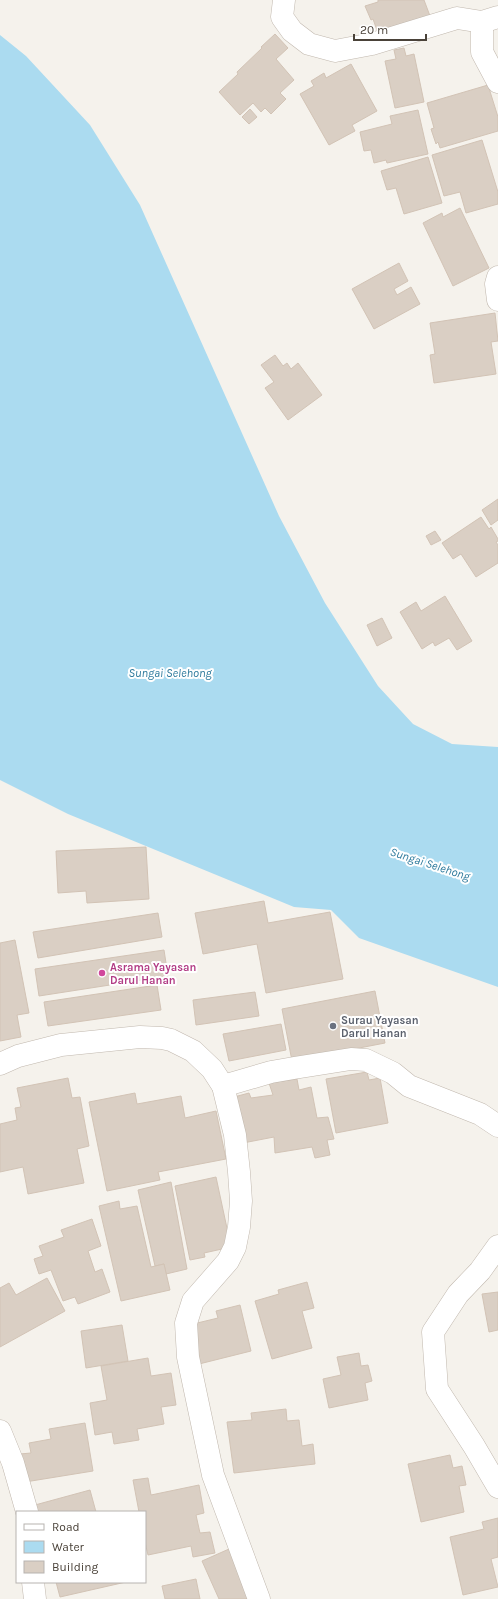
<svg xmlns="http://www.w3.org/2000/svg" width="498" height="1599" font-family="Karla,sans-serif">
<rect width="100%" height="100%" fill="#f5f2ec"/>
<path fill="#abdbf0" d="M0,35L26,56L90,125L140,205L279,516L325,603L378,686L413,724L452,744L498,747V987L359,938L331,910L294,907L68,814L0,780Z"/>
<g fill="#dacfc4" stroke="#d2c3b5">
<path d="M378,0H424L430,16L378,33L373,19L371,20L365,6L378,2Z"/>
<path d="M275,34L288,48L276,59L294,80L280,93L286,99L271,114L265,108L261,112L253,103L240,115L219,92L238,74L237,72L262,48L261,47Z"/>
<path d="M404,48L406,56L414,54L424,102L395,108L385,61L396,59L394,50Z"/>
<path d="M351,64L377,111L352,125L355,131L329,145L300,94L314,86L311,81L324,73L326,78Z"/>
<path d="M488,85L498,117V131L440,148L438,142L436,144L431,129L434,128L427,103Z"/>
<path d="M250,109L257,117L249,124L242,117Z"/>
<path d="M418,110L428,154L387,163L386,160L374,163L371,150L364,151L360,132L392,124L390,116Z"/>
<path d="M482,140L498,192V204L466,213L460,192L444,196L432,155Z"/>
<path d="M428,157L442,203L404,214L396,188L387,190L381,171Z"/>
<path d="M460,208L489,268L453,286L423,223L442,213L443,217Z"/>
<path d="M399,263L408,281L394,289L397,295L411,287L420,304L374,329L352,289Z"/>
<path d="M495,313L498,341L491,342L496,374L434,383L430,355L435,354L430,323Z"/>
<path d="M275,355L283,366L287,363L291,369L298,363L322,395L288,420L265,388L274,382L261,365Z"/>
<path d="M498,499V520L491,525L482,510Z"/>
<path d="M481,517L489,529L491,527L498,539V541L496,542L498,545V563L476,577L461,554L453,559L442,543Z"/>
<path d="M435,531L441,540L431,545L426,536Z"/>
<path d="M445,596L472,641L457,650L449,638L435,646L433,642L422,649L400,612L416,602L421,611Z"/>
<path d="M382,618L392,638L377,646L367,625Z"/>
<path d="M146,847L149,899L87,903L86,891L58,893L56,851Z"/>
<path d="M264,901L268,923L330,912L343,979L266,993L257,944L203,954L195,913Z"/>
<path d="M158,913L162,937L38,958L33,932Z"/>
<path d="M15,940L29,1013L17,1015L21,1037L0,1041V943Z"/>
<path d="M164,950L168,976L39,996L35,969Z"/>
<path d="M157,985L161,1010L48,1026L44,1002Z"/>
<path d="M375,991L385,1043L292,1061L282,1009Z"/>
<path d="M255,992L259,1016L196,1025L193,1000Z"/>
<path d="M281,1024L286,1050L229,1061L223,1034Z"/>
<path d="M367,1072L369,1080L380,1078L388,1123L336,1133L326,1079Z"/>
<path d="M68,1078L72,1098L80,1097L89,1146L77,1149L84,1183L28,1194L23,1167L0,1172V1124L17,1120L15,1108L21,1107L17,1088Z"/>
<path d="M297,1079L299,1090L311,1087L317,1118L328,1117L334,1139L327,1140L330,1155L315,1158L312,1147L275,1153L274,1137L243,1143L234,1097L249,1093L251,1098L273,1095L269,1083Z"/>
<path d="M135,1093L137,1104L181,1096L185,1118L216,1111L226,1159L158,1172L160,1180L107,1191L89,1102Z"/>
<path d="M216,1177L231,1247L204,1253L205,1257L190,1260L175,1186Z"/>
<path d="M171,1182L187,1269L166,1274L164,1264L155,1266L138,1190Z"/>
<path d="M119,1201L120,1209L137,1206L151,1267L164,1264L170,1290L121,1301L99,1206Z"/>
<path d="M92,1219L101,1246L88,1251L95,1272L102,1269L110,1292L78,1304L75,1297L63,1301L51,1270L39,1274L34,1259L43,1256L39,1246L64,1237L61,1230Z"/>
<path d="M47,1278L65,1311L0,1347V1288L9,1283L16,1295Z"/>
<path d="M307,1282L314,1308L302,1311L312,1348L272,1359L255,1301L279,1294L278,1290Z"/>
<path d="M498,1292V1330L489,1332L482,1294Z"/>
<path d="M240,1305L251,1351L199,1364L189,1325L218,1318L216,1311Z"/>
<path d="M122,1325L128,1361L86,1368L81,1331Z"/>
<path d="M359,1353L361,1366L368,1365L372,1381L365,1383L368,1400L329,1408L323,1379L341,1375L337,1357Z"/>
<path d="M148,1358L151,1376L171,1373L176,1405L161,1407L164,1424L137,1429L139,1440L114,1444L112,1432L95,1435L90,1403L107,1400L101,1366Z"/>
<path d="M286,1409L287,1421L299,1420L302,1446L313,1444L315,1464L234,1473L227,1422L252,1420L251,1413Z"/>
<path d="M85,1423L93,1471L25,1482L20,1454L31,1453L29,1443L51,1439L49,1429Z"/>
<path d="M450,1455L453,1468L462,1466L466,1485L459,1486L464,1512L421,1522L408,1464Z"/>
<path d="M148,1478L151,1495L199,1485L204,1513L196,1515L200,1533L210,1532L215,1553L193,1557L191,1546L148,1555L145,1542V1512H139L133,1480Z"/>
<path d="M90,1490L96,1512H36L35,1505Z"/>
<path d="M498,1518V1557L491,1559L498,1587L463,1595L450,1537L484,1529L482,1522Z"/>
<path d="M229,1549L251,1599H219L202,1561Z"/>
<path d="M196,1579L200,1599H165L162,1586Z"/>
<path d="M56,1582H126L60,1597Z"/>
</g>
<g fill="none" stroke-linecap="round" stroke-linejoin="round">
<defs>
<g id="minor">
<path d="M284,0L282,17L292,31L309,44L335,51L372,44L457,18L482,22L498,17"/>
<path d="M482,22V52L498,82"/>
<path d="M498,277L496,284L498,300"/>
<path d="M0,1064L18,1056L61,1045L140,1037L162,1038L171,1040L193,1051L212,1069L223,1086L235,1135L239,1172L241,1201L239,1227L235,1247L228,1261L193,1301L186,1323L188,1357L213,1475L259,1599"/>
<path d="M223,1086L271,1072L294,1068L351,1059L366,1060L393,1073L409,1086L480,1114L498,1126"/>
<path d="M498,1246L480,1271L458,1294L433,1332L437,1389L474,1446L498,1487"/>
<path d="M0,1431L13,1463L27,1512"/>
<path d="M33,1582L35,1599"/>
</g>
</defs>
<use href="#minor" stroke="#c1b8ae" stroke-width="23"/>
<use href="#minor" stroke="#fff" stroke-width="22"/>
</g>
<circle fill="#d1479c" stroke="#fff" stroke-width="1.5" cx="102" cy="973" r="4"/>
<circle fill="#6b7280" stroke="#fff" stroke-width="1.5" cx="333" cy="1026" r="4"/>
<g text-anchor="middle" stroke-width="4" stroke-linejoin="round" paint-order="stroke">
<g font-size="11" font-weight="bold" fill="#b23c85" stroke="#fff" text-anchor="start">
<text x="110" y="971">Asrama Yayasan<tspan x="110" dy="13">Darul Hanan</tspan></text>
</g>
<g font-size="11" font-weight="bold" fill="#5b616d" stroke="#fff" text-anchor="start">
<text x="341" y="1024">Surau Yayasan<tspan x="341" dy="13">Darul Hanan</tspan></text>
</g>
<g font-size="12" font-style="italic" fill="#2e7a9c" stroke="#fff">
<text x="170" y="677">Sungai Selehong</text>
<text transform="translate(430 864) rotate(18)" y="4">Sungai Selehong</text>
</g>
</g>
<rect x="16" y="1511" width="130" height="72" fill="#ffffff" stroke="#b7b3b0"/>
<rect x="24" y="1524" width="20" height="6" fill="#ffffff" stroke="#b7b3b0"/>
<text x="52" y="1531" font-size="12" fill="#4a4239">Road</text>
<rect x="24" y="1541" width="20" height="12" fill="#abdbf0" stroke="#b7b3b0"/>
<text x="52" y="1551" font-size="12" fill="#4a4239">Water</text>
<rect x="24" y="1561" width="20" height="12" fill="#dacfc4" stroke="#b7b3b0"/>
<text x="52" y="1571" font-size="12" fill="#4a4239">Building</text>
<path d="M354 34v6h72v-6" fill="none" stroke="#4a4239" stroke-width="2"/>
<text x="360" y="34" font-size="12" fill="#4a4239" stroke="#ffffff" stroke-width="3" paint-order="stroke">20 m</text>
</svg>
